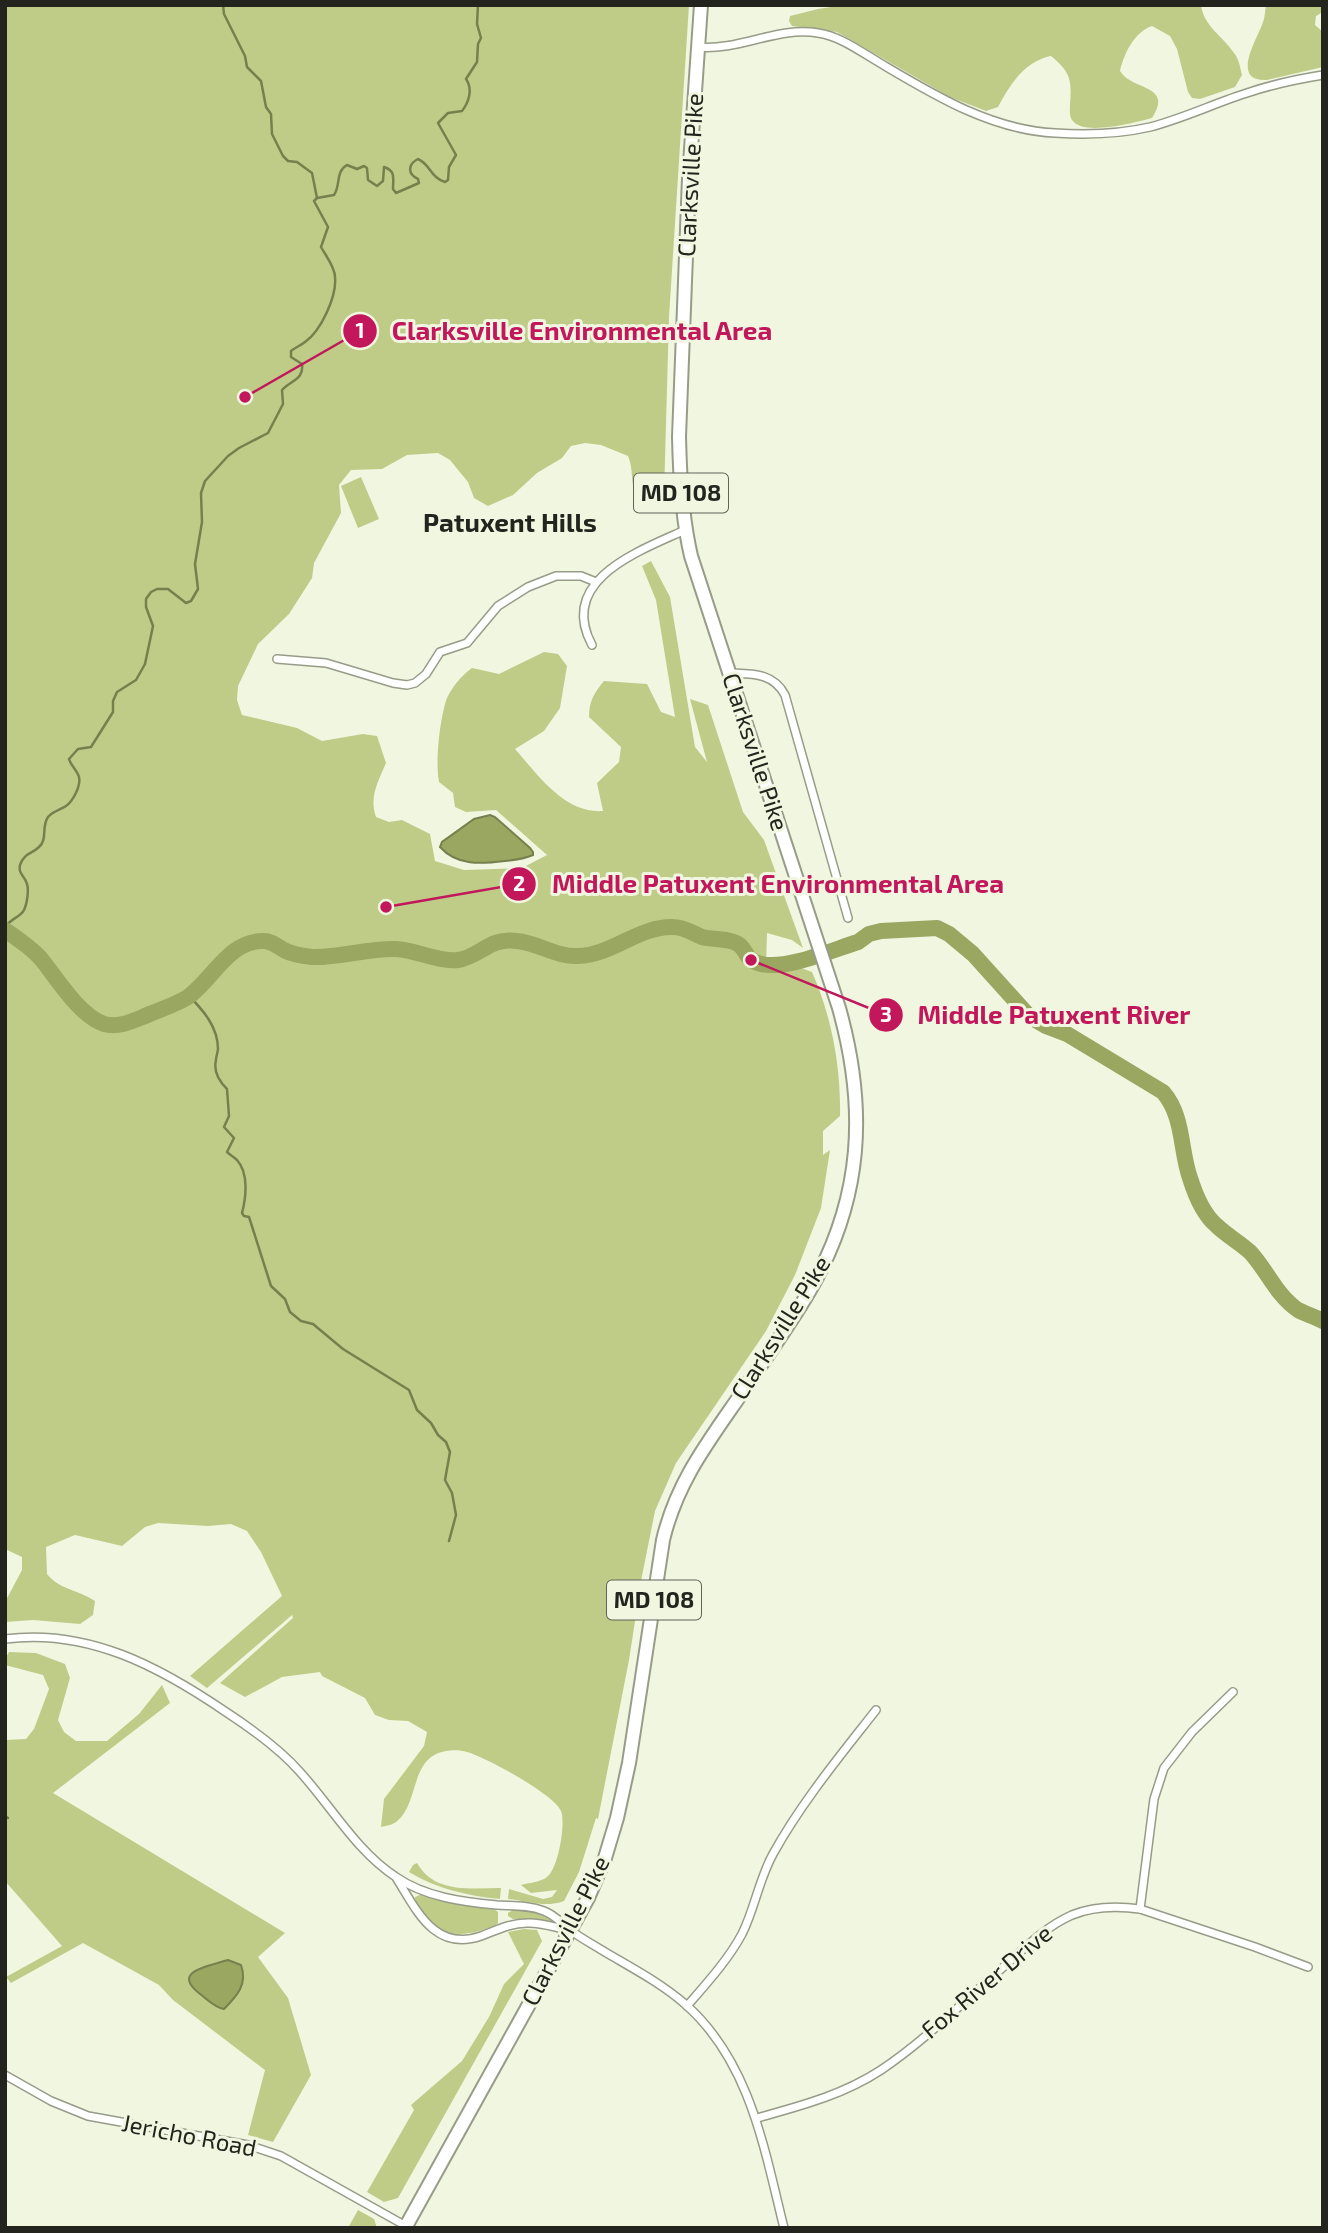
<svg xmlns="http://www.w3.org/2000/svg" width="1328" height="2233" font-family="'Exo 2',sans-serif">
<rect width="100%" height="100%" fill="#f1f6e1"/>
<g fill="#becc88">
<path d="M5,5H689L669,317L664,495L650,500L636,496C630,482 634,470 628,456L601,445L585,443L571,446L562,458L537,473L513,495L488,506L474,498L468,482L450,460L438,453L407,455L382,469L351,470L339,485L341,513L314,563L312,578L289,614L258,644L238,686L237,700L242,715L297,728L322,741L363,734L377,736L386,763C378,782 369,797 376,817L389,822L402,820L430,834L435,861L464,870L522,868L547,855L496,810L466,812L455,807L453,793L439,782C435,762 440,717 447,698C453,686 461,676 472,668L499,674L544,652L558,654L567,666L560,708L544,731L515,749C538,775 565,814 603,811L597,783L619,762L621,747L589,717C589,701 594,693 604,681L647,684L661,712L675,717L656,600L642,566L651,561L670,597L695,747L707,762L690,699L708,705L743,812L764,840L803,948L792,940L767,933L766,966H796L812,972C832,1017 841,1068 840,1116L823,1131V1155L830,1150L821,1208L795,1275L766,1331L676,1463L655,1511L642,1576L629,1660L598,1819L596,1818L579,1872L564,1901C546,1908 528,1901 508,1899L509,1889L543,1899L552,1897L557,1890L531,1893L521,1885C528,1883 541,1882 547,1877C558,1869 566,1824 561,1811C554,1794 485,1757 467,1752C461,1750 452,1750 446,1751C409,1757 420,1804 396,1822C392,1825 385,1826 381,1827L384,1799L424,1746L427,1732L408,1721L389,1720L375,1715L365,1698L322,1676L320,1672L282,1677L245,1697L220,1683L293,1618L292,1615L207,1688L190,1676L282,1596L261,1552L247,1531L231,1524L208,1526L158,1523L145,1527L122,1546L75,1535L46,1547L47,1574C60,1590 77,1589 95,1601L93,1615L80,1624L33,1620L5,1622V1602L22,1570V1557L5,1549Z"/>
<path d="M844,5H1201C1204,27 1223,36 1234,53C1239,59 1240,67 1242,75L1235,87L1200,99L1192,98L1188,92L1177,49L1170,36L1152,26C1134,32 1124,54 1120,71C1132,91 1174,84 1152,118C1136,122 1083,137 1072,120C1069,116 1070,108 1070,104C1072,79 1070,72 1051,56C1025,61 1010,84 998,107L986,111L950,97L837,32L792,26L789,21L790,16L818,9Z"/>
<path d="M1266,5H1323V12L1316,16L1315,25L1323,32V67L1267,80C1229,82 1258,38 1263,22C1265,17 1265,11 1266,5Z"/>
<path d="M361,477L379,519L358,528L341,486Z"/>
<path d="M9,1652L36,1653L65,1664L70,1678L58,1720L64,1732L76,1741H107L139,1714L162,1685L170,1703L53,1793L285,1933L258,1957L288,1998L311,2075L273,2142L248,2135L265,2070L173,2000L159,1985L83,1943L11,1983L6,1977L62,1946L5,1881V1740L26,1739L34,1729L49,1689L43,1675L5,1665V1659Z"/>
<path d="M417,1863C435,1894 470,1888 501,1888L500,1899C468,1896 437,1889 409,1872L413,1865Z"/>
<path d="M422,1894L459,1905L494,1909L498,1912V1923L495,1926C471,1934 448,1941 429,1920C422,1913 416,1907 415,1897Z"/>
<path d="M513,1910L532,1912L554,1919L552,1923L536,1919H513L508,1916V1913Z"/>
<path d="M524,1929L537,1930L542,1941L398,2198L384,2202L367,2192L414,2110L411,2105L462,2061L489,2017L504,1984L524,1964L508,1932Z"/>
<path d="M358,2210L374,2219L377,2228H348Z"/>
</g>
<g fill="#99a761" stroke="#76804d" stroke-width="2">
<path d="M490,815L495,817L530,848L533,852V855C524,859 515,860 505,861C481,864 457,866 440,847L442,842L474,819Z"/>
<path d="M228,1960L241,1965C248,1984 237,1996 224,2009C214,2007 208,2000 200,1994C170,1971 209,1966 228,1960Z"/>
</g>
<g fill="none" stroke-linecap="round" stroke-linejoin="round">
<g stroke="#76804d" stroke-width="2.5">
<path d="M223,5L224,14L245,56L247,67L261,81L266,107L271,114L272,134L283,156L288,161L297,162L312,173L317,198"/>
<path d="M5,928C10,918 20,918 24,910C27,904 29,890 27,884C25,876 18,874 20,865C24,853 32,854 39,847C48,839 41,827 48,817C53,811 60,810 66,806C73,801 81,786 79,777C77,770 71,766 69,759L78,749L91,747L113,712V701L117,692L136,680L145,664L153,626L146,607V599L151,592L157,589H168L186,603L191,601L198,589L195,564L202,522L201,493L205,481L228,456L239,448L268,433L283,404L282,390C291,380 304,380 302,364L291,357V351C296,347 300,346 305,342C321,331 337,296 335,277C335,267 326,256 321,247L328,227L314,201L317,198L334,195C341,185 335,172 347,165L357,169L364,166L367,168L368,180L377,186L383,181L384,167C396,171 393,178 393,189L396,193L419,183L418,179C407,174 408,164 418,159C430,164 431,178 445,182L448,180L449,167L456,155L438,123L448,113L462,111C469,102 473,89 466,79L477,62L478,44L481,38L477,24L478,5"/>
<path d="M189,996C203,1010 218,1027 218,1049C218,1051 216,1057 216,1060C213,1072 219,1081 227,1089L229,1116L224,1127L234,1138L227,1152C230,1155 234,1157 237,1160C249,1173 246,1198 242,1213L244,1216L249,1217L271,1286L285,1299L290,1312L301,1321L313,1324L343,1349L409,1390L417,1410L431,1423L438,1435L446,1442L450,1452L445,1480L452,1493L456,1515L449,1541"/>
<path d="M5,1816L8,1818"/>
</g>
<path stroke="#99a761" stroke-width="16" d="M5,930C18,939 32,948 42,960C58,980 79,1015 104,1024C118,1028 133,1021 145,1016C159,1010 175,1005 188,997C212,980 229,941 262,941C271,940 278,947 286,951C294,955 303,956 312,957C340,958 368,948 396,949C417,950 437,962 458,960C480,957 489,937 517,941C538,943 556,957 578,956C612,955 639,926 673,927C684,927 692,933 702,937C713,940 729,938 738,944C747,949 744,960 761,964C787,970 832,950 858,942L869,934L881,931L937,928L949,934L973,954L1029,1016L1046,1026L1067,1034L1163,1092C1184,1116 1180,1150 1190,1178C1195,1194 1203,1214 1216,1225C1226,1235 1239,1242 1250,1252C1267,1270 1276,1295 1298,1310C1306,1314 1315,1317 1323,1321"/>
<defs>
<g id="street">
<path d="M698,47C739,51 778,26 818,33C840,36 861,52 880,63C934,95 991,130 1055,133C1087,135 1120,134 1150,127C1185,118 1217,102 1250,92C1274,84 1298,79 1323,75"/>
<path d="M592,645C557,580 639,551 685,530"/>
<path d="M277,659L326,663L393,683L407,685L415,683L426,674L440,652L467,643L498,606L528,587L556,576H581L596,582"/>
<path d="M729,673C751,674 773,672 785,695L848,918"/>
<path d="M5,1639C88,1628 160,1667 226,1712C252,1729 279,1748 300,1772C331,1806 357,1852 396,1877C425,1897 463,1902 497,1905C513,1906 529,1905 544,1911C555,1915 561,1923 569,1929C580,1938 594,1945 605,1952C632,1968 661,1983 685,2004C750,2061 764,2148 784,2228"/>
<path d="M397,1879C417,1911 435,1952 481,1936C497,1930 510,1923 527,1923C541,1922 556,1928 570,1930"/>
<path d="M1140,1909L1154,1799L1164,1768L1192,1732L1233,1692"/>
<path d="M687,2006C707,1983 728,1960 742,1934C755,1908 759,1879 773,1854C801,1803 840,1756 876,1710"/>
<path d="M5,2075L51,2101L88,2116L248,2145L281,2156L406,2226"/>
<path d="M757,2118C800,2106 843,2095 881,2070C926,2040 967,1998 1008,1963C1028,1945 1047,1926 1072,1915C1094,1906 1118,1906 1140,1909L1255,1947L1308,1967"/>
</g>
<path id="primary" d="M405,2228L588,1898L605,1858L617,1818L629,1763L663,1540C676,1485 705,1446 737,1400C761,1364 788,1328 810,1290C863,1198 867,1108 839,1008L691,556C682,517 680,477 679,437L689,178L701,5"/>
</defs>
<use href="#street" stroke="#979c88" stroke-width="10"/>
<use href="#primary" stroke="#979c88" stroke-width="16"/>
<use href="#street" stroke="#fff" stroke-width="7"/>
<use href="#primary" stroke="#fff" stroke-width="12"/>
</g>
<g text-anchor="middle" stroke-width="6" stroke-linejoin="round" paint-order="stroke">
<g fill="#f1f6e1" stroke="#616358" stroke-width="2">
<rect x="634" y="473.5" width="94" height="39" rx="5"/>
<rect x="607" y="1580.5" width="94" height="39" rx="5"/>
</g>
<g font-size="23" font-weight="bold" fill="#23241d">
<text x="681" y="501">MD 108</text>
<text x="654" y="1608">MD 108</text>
</g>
<g font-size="24" fill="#23241d" stroke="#f1f6e1">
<text transform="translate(691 175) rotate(-87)" y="8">Clarksville Pike</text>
<text transform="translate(755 752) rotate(72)" y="8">Clarksville Pike</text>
<text transform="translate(781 1328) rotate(-58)" y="8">Clarksville Pike</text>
<text transform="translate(566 1931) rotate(-63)" y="8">Clarksville Pike</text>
<text transform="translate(987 1982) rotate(-40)" y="8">Fox River Drive</text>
<text transform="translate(189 2136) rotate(11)" y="8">Jericho Road</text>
</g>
<g font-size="26" font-weight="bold" fill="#23241d" stroke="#f1f6e1">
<text x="510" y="532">Patuxent Hills</text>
</g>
</g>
<path fill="none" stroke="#c2185b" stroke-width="2.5" d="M245 397L360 331M386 907L519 884M751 960L886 1015"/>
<g fill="#c2185b" stroke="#f1f6e1" stroke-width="2.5">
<circle cx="245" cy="397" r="7"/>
<circle cx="386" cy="907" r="7"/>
<circle cx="751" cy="960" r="7"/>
<circle cx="360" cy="331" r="18"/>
<circle cx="519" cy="884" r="18"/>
<circle cx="886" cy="1015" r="18"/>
</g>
<g font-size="21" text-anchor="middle" font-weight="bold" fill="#fff">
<text x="360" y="338">1</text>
<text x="519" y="891">2</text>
<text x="886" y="1022">3</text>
</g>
<g font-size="26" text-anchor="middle" font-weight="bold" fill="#c2185b" stroke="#f1f6e1" stroke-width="6" stroke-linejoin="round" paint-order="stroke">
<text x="582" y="340">Clarksville Environmental Area</text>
<text x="778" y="893">Middle Patuxent Environmental Area</text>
<text x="1054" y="1024">Middle Patuxent River</text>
</g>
<rect width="1328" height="2233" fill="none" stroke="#23241d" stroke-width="14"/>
</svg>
